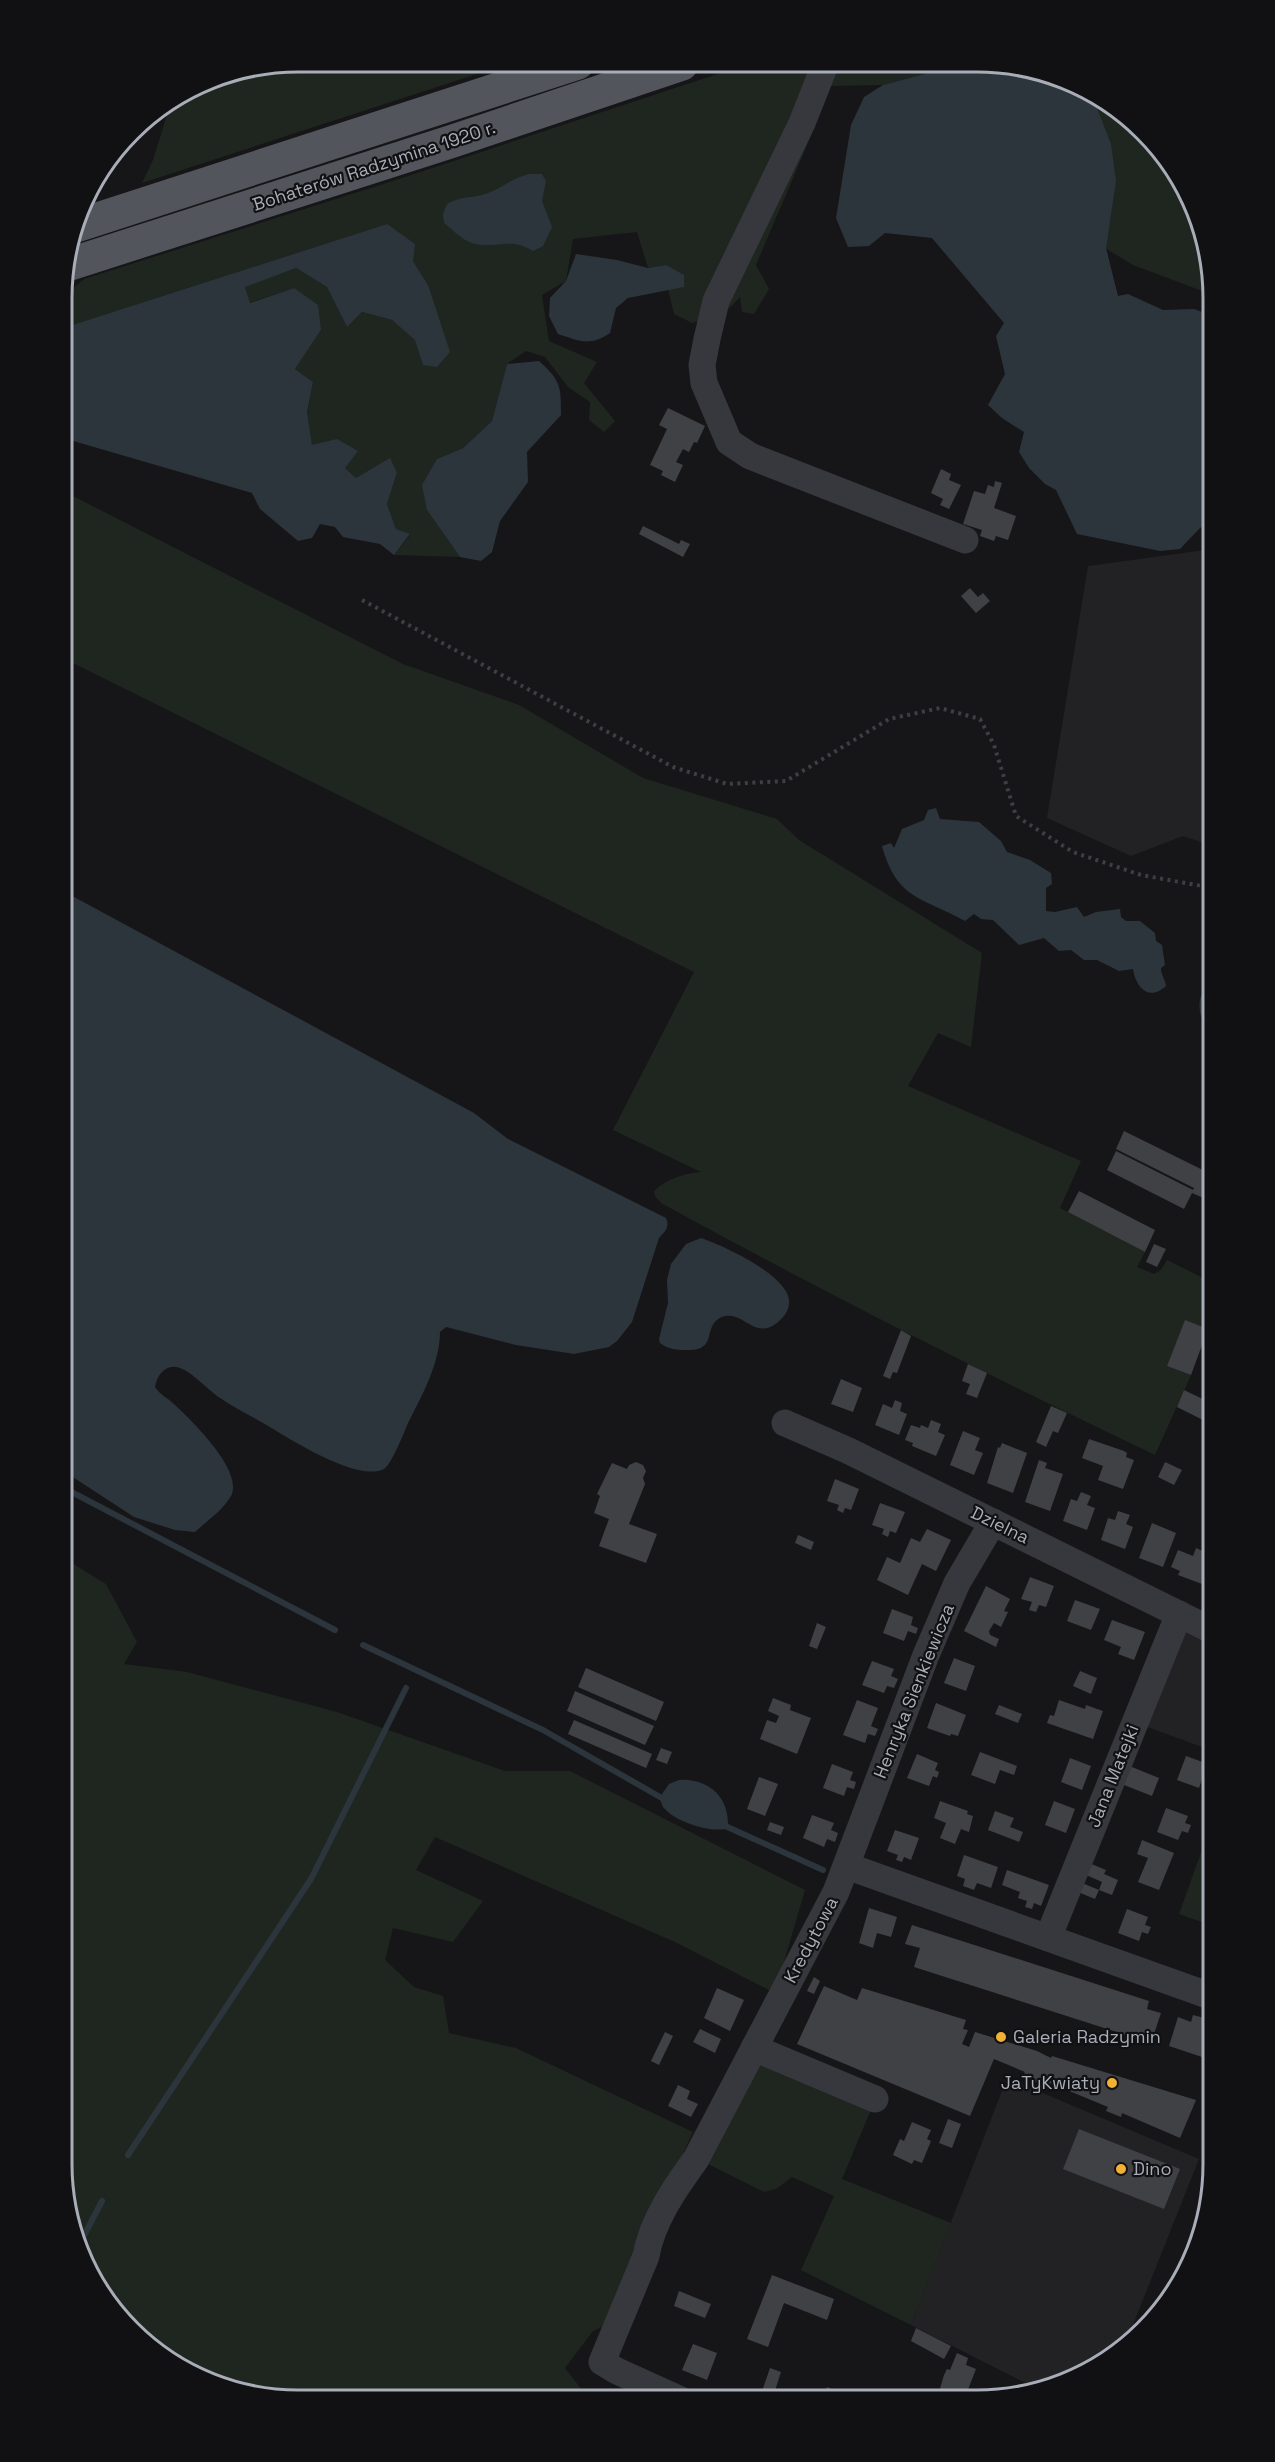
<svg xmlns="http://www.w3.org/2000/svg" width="1275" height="2462" font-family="'Space Grotesk',sans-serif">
<rect width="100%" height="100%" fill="#161618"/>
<g fill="#222225">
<path d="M1213,549V846L1183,836L1131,856L1047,818L1088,566Z"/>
<path d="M1182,1631L1213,1646V1751L1142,1725Z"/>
<path d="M1007,2078L1199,2159L1125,2345L1109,2360L1053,2388L1039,2390L911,2325Z"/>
</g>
<g fill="#1e261f">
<path d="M298,62L511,63L142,183L153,160L171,102L208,79Z"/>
<path d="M748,64L954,66L883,85L830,86C808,147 781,205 756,265L769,289L754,314L742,312L740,297L726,312L692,323L674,314L668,289L684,287L666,265L648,268L637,232L573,239L566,281L542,295L549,341L597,362L584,383L615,421L604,432L589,420L590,402L568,387L545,357L526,351L507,364L492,421L463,448L437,459L427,510L460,557L394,555L410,535L396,529L387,504L397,474L390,459L356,478L345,468L357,451L312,446L307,413L313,382L295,369L321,330L294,288L249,303L245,286L296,268L327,287L347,327L362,312L392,320L416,340L423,365L428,285L413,261L387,224L63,328V297L84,279L399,179Z"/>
<path d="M1078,85L1133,120L1174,167L1201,222L1213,295L1133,265L1105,248L1115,183Z"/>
<path d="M63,491L403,664L519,705L643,778L777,819L799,840L982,953L971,1047L938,1033L908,1086L1081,1161L1060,1208L1145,1252L1137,1267L1154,1274L1161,1270L1167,1260L1213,1283L1211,1331L1185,1321L1167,1366L1191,1375L1155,1455C988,1375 823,1292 661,1203L655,1196L654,1191C668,1178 683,1174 701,1172L613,1130L694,972L63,658Z"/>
<path d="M62,1557L106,1584L137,1642L124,1664L187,1672L337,1712L505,1771H570L805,1890L775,1993L675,1942L435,1837L416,1870L483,1901L453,1942L393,1928L385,1960L414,1987L443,1996L449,2033L516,2048L693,2132L604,2326L593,2331L565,2368L589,2399L267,2398L194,2376L142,2342L102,2296L74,2240L62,2164Z"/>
<path d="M1213,1819V1926L1179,1914Z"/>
<path d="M755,2057L873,2105L842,2179L951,2223L911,2325L801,2270L834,2196L792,2177L776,2189L764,2192L702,2161Z"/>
</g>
<g fill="#2c353c">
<path d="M954,66L1028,68L1077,85L1097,108L1111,144L1116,181L1106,248L1118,296L1128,294L1163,310L1194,309L1213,316V522L1200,528L1180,549L1160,551L1077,534L1056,490L1045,484L1029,468L1019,452L1024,432L1002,418L988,405L1005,374L996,336L1004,323L932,238L885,233L869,246L848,247L836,218L851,125L864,97L883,85Z"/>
<path d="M530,174H542L546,181L542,201L552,227L543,246L533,251C510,236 495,250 472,243C462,240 452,229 444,223L443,214L447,204C464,195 470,199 485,194C503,188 511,178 530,174Z"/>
<path d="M387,224L415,244L413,261L428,285L450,352L437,367L423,365L415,340L392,320L362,312L347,327L327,287L296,268L245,287L250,303L294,288L318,305L321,330L295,369L313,382L307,412L312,445L337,439L358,451L345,468L356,478L390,458L397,473L387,504L396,529L410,534L394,555L380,544L343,537L335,527L320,524L312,538L298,541L260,509L252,493L63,438V328Z"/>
<path d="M576,254L617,260L648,268L666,265L684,275V287L628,298L616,308L610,333C589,347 580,341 558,334L549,316L550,298L566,281Z"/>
<path d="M539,361C561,381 561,386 561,415L527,452L528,482L500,521L492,552L481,561L460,557L427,510L422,485L437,459L463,448L492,421L507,364Z"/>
<path d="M936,808L940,819L979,822L1001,841L1007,852L1030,860L1051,873L1052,884L1046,888V911L1055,912L1077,907L1084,917L1096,912L1120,909L1121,917L1126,921H1140L1155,933L1156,941L1162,945L1165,965L1161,968C1161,975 1165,979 1166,986C1148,1002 1136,987 1133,969L1119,971L1097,960H1084L1071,950L1059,951L1044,938L1019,945L993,920L981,919L974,914L965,921C922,897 897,900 882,846L891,843L894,848L902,829L924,820L928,810Z"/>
<path d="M63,891L474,1113L508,1139L666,1218C670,1227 665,1232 659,1238L632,1322L617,1341L609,1347L574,1354L516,1345L446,1327L440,1332C440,1362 423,1394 409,1421C404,1432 392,1464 384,1469C357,1483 287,1437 263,1423C249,1415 233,1407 220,1398C208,1390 192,1372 180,1368C166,1363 157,1375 155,1387C160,1395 168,1398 175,1405C192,1421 244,1471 231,1496C223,1510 207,1521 195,1532L175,1530L134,1517L62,1470Z"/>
<path d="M1213,979V1030L1204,1026C1197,1006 1197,994 1213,979Z"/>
<path d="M701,1238C722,1245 793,1277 789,1304C788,1312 783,1318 777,1323C754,1341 743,1309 722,1317C701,1326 720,1351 686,1350C675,1350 668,1349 660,1343L659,1339L668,1303L667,1280L671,1264L686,1244Z"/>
<path d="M679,1780C709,1778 730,1798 728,1828C713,1834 677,1822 666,1810C662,1807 661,1802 660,1797L669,1784Z"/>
</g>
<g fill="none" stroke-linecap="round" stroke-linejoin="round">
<g stroke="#2c353c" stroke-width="6">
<path d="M62,1487L335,1630"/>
<path d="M363,1645L543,1730L667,1801"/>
<path d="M723,1825L823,1870"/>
<path d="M128,2155L311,1879L406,1688"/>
<path d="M78,2247L102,2201"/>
</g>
</g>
<g fill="#404145">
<path d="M668,408L705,426L697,443L694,442L689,452L683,449L676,462L683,465L675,482L661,475L663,471L650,465L667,429L659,425Z"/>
<path d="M941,469L951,474L949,480L961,485L949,509L940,505L943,499L931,493Z"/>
<path d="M995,481L1002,483L994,508L1016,516L1008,540L996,536L994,541L980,536L982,530L963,524L974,491L985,494L988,485L994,487Z"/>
<path d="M643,526L679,544L681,540L690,544L683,557L639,534Z"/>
<path d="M970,588L978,597L983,593L990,601L976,613L961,596Z"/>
<path d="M1124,1131L1213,1175V1189L1208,1200L1192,1193L1184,1209L1107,1170L1116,1151L1193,1190L1194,1188L1116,1149Z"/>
<path d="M1079,1191L1155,1230L1145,1252L1068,1212Z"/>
<path d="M1154,1244L1166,1249L1157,1267L1146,1262Z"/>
<path d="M1185,1320L1208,1329L1191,1375L1167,1366Z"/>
<path d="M901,1330L911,1336L897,1373L893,1372L890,1379L883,1376Z"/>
<path d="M968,1364L987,1373L977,1398L966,1394L970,1384L962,1381Z"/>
<path d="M841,1379L862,1388L853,1412L831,1404Z"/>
<path d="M1184,1390L1213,1404V1425L1177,1407Z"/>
<path d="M895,1400L902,1403L900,1411L907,1414L899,1435L875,1425L883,1404L892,1408Z"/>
<path d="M1051,1406L1067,1413L1058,1433L1053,1431L1046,1447L1036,1442Z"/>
<path d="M931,1420L941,1424L938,1432L945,1435L936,1456L912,1446L913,1443L905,1440L911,1425L920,1428L921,1425L928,1428Z"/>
<path d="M963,1431L980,1438L975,1450L983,1453L974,1475L950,1465Z"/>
<path d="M1089,1439L1124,1451L1127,1453L1126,1457L1134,1460L1123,1489L1098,1480L1103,1466L1082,1458Z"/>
<path d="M1002,1443L1027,1453L1013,1493L987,1483L998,1447L1000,1448Z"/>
<path d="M1039,1460L1047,1463L1045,1468L1063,1474L1050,1511L1025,1502Z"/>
<path d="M636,1462L643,1465L646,1471L643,1478L645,1484L629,1524L657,1534L646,1563L599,1546L609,1519L594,1513L600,1496L597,1494L612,1463L627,1469L629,1465Z"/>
<path d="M1165,1462L1182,1470L1174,1485L1158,1477Z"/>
<path d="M835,1479L859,1489L851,1510L845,1508L843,1513L837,1510L839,1505L827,1501Z"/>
<path d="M1081,1492L1091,1496L1087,1505L1095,1508L1087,1530L1063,1521L1071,1499L1077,1501Z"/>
<path d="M880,1503L905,1512L896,1533L890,1531L888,1537L882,1534L884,1529L872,1525Z"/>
<path d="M1118,1511L1130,1515L1126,1524L1133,1527L1125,1549L1101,1540L1108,1518L1115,1520Z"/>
<path d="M1152,1523L1176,1533L1163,1567L1139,1558Z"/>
<path d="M927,1529L951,1540L936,1571L922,1564L908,1595L877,1580L887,1557L900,1563L911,1538L920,1542Z"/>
<path d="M798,1535L814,1542L811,1550L795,1543Z"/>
<path d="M1196,1548L1207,1553L1204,1560L1211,1563L1202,1584L1178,1575L1180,1571L1171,1567L1178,1550L1193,1556Z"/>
<path d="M1030,1577L1054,1586L1046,1607L1039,1605L1036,1612L1029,1610L1032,1602L1021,1599Z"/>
<path d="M986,1586L1010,1599L1004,1611L1008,1612L1001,1627L994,1623L989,1631L990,1635L999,1639L996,1647L964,1631Z"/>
<path d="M1075,1600L1100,1609L1091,1630L1067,1621Z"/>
<path d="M892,1609L913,1617L911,1625L918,1628L916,1634L908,1631L904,1641L883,1633Z"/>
<path d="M1112,1620L1145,1632L1134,1660L1118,1654L1121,1647L1104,1640Z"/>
<path d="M817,1623L826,1627L817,1649L809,1646Z"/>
<path d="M954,1658L975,1666L966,1691L944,1683Z"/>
<path d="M872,1661L894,1669L891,1676L898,1679L894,1688L887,1686L884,1693L862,1685Z"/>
<path d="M586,1668L664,1702L656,1721L578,1687Z"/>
<path d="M1080,1671L1097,1678L1091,1694L1073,1686Z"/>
<path d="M575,1691L654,1726L645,1745L567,1711Z"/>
<path d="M773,1698L791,1705L790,1710L811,1718L797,1754L760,1739L767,1720L776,1723L779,1716L768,1711Z"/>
<path d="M857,1700L878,1708L871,1726L878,1729L875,1736L868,1734L865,1743L843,1735Z"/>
<path d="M1059,1700L1085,1709L1086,1705L1103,1711L1093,1739L1047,1723L1050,1715L1054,1716Z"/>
<path d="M936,1703L966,1715L958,1736L951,1734L950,1736L927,1728Z"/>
<path d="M999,1705L1022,1714L1018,1723L995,1714Z"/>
<path d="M574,1720L652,1754L646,1768L568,1734Z"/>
<path d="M661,1748L672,1752L667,1764L656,1760Z"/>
<path d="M980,1752L1017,1766L1014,1775L1000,1770L995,1784L971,1775Z"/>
<path d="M917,1754L938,1763L935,1770L939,1772L937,1778L933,1776L929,1786L907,1778Z"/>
<path d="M1186,1756L1208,1764L1205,1771L1210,1773L1207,1781L1202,1779L1199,1788L1177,1780Z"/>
<path d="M1070,1758L1091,1766L1082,1790L1061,1782Z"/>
<path d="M832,1764L853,1772L850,1780L856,1782L854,1789L847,1787L844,1796L823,1788Z"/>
<path d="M1127,1765L1159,1778L1152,1796L1119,1783Z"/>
<path d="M759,1777L778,1784L765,1816L747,1809Z"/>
<path d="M940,1801L968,1811L967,1814L973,1816L969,1832L961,1829L955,1844L940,1838L946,1823L934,1818Z"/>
<path d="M1054,1801L1075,1809L1066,1833L1045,1825Z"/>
<path d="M1166,1808L1188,1816L1185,1823L1191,1825L1188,1833L1182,1831L1178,1840L1157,1832Z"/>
<path d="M995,1811L1014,1818L1010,1827L1023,1832L1019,1842L988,1830Z"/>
<path d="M812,1815L834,1823L831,1830L838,1833L835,1842L827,1839L824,1847L803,1838Z"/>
<path d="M770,1822L784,1827L781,1835L767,1830Z"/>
<path d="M895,1830L919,1838L911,1860L904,1857L902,1862L896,1860L898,1855L887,1851Z"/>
<path d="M1142,1840L1174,1853L1159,1890L1138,1882L1148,1858L1137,1854Z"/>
<path d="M964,1855L998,1867L991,1888L977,1883L974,1890L963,1886L965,1879L957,1876Z"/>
<path d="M1089,1863L1106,1870L1104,1874L1118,1880L1112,1895L1099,1890L1102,1882L1084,1874Z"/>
<path d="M1007,1870L1049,1885L1041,1906L1034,1903L1032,1909L1025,1907L1027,1901L1018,1898L1020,1892L1002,1885Z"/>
<path d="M1082,1883L1099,1890L1095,1899L1078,1892Z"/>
<path d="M869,1908L897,1917L891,1937L877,1933L873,1948L859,1943Z"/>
<path d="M1127,1909L1148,1917L1145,1925L1151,1927L1148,1934L1142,1932L1139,1941L1118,1933Z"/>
<path d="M912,1925L1149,2001L1147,2009L1161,2013L1151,2043L914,1967L920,1948L905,1944Z"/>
<path d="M814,1977L820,1981L814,1994L807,1991Z"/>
<path d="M824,1986L857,2000L862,1988L966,2020L963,2029L968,2030L962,2044L969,2047L975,2032L1037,2051L1051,2058L1052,2056L1196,2100L1180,2138L1122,2113L1121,2117L1106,2111L1108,2107L1050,2083L1048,2087L1023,2076L1025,2072L994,2059L970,2116L797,2044Z"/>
<path d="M717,1988L744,2000L730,2031L704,2018Z"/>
<path d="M1193,2015L1208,2019L1203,2034L1213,2037V2081L1205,2079L1211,2060L1169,2046L1178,2017L1191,2022Z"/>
<path d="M700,2029L721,2039L715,2053L693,2042Z"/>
<path d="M665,2032L673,2036L659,2065L651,2061Z"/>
<path d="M678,2085L690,2091L687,2099L698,2104L691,2117L668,2106Z"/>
<path d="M948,2119L961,2124L952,2148L939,2143Z"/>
<path d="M912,2122L931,2130L927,2139L931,2141L922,2163L914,2160L912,2164L893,2155L900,2139L904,2141Z"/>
<path d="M1079,2129L1180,2169L1164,2209L1063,2169Z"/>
<path d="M772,2275L834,2299L827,2320L784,2303L768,2347L747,2339Z"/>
<path d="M679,2291L711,2304L705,2318L674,2306Z"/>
<path d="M916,2328L951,2346L944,2359L911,2341Z"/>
<path d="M693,2344L717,2353L707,2380L682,2370Z"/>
<path d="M957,2353L968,2358L966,2365L976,2369L964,2400H952L938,2395L944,2375L947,2369L950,2370Z"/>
<path d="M770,2368L781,2372L772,2400H759Z"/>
<path d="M827,2387L847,2395L849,2390L866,2397L864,2400H821Z"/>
</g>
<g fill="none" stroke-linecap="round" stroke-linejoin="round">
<path stroke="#3d3f44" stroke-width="4" stroke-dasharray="3 4.5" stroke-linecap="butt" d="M362,600L673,767L727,784L786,781L889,719L940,708L980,719L994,745L1016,816L1073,852L1141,875L1213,888"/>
<g stroke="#37383d" stroke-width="27">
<path d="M825,65L802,123L716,301L707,339L702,365L704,383L729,442L750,456L965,540"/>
<path d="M785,1423L849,1451L1213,1631"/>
<path d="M847,1866L1213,1997"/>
<path d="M1048,1938L1179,1614"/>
<path d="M754,2048L875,2099"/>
<path d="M681,2400L617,2371L602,2362L646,2256C652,2221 675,2188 696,2159L836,1892L926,1655L957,1583L993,1522"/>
</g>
<g stroke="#53555c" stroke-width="33">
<path d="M76,226L578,63"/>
<path d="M64,266L453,141L682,64"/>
</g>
</g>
<g fill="#f2b134" stroke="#111113" stroke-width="2">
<circle cx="1001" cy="2037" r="6"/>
<circle cx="1112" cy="2083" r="6"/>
<circle cx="1121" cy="2169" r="6"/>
</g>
<g text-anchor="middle" stroke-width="4.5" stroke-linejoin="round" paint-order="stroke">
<g font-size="18" fill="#a8adb8" stroke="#111113">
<text transform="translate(374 166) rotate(-18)" y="6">Bohaterów Radzymina 1920 r.</text>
<text transform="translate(1000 1525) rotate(26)" y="6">Dzielna</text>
<text transform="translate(914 1691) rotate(-68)" y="6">Henryka Sienkiewicza</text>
<text transform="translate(1113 1776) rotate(-68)" y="6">Jana Matejki</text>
<text transform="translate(811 1940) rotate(-62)" y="6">Kredytowa</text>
</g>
<g font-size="18" fill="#a8adb8" stroke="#111113" text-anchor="start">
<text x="1013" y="2043">Galeria Radzymin</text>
<text x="1100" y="2089" text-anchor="end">JaTyKwiaty</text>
<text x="1133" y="2175">Dino</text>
</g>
</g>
<path d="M0 0H1275V2462H0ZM298 72H977A226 226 0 0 1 1203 298V2164A226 226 0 0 1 977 2390H298A226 226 0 0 1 72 2164V298A226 226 0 0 1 298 72Z" fill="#111113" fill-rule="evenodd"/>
<path fill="none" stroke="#a8adb8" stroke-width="3" d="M298 72H977A226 226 0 0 1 1203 298V2164A226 226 0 0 1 977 2390H298A226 226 0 0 1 72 2164V298A226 226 0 0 1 298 72Z"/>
</svg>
